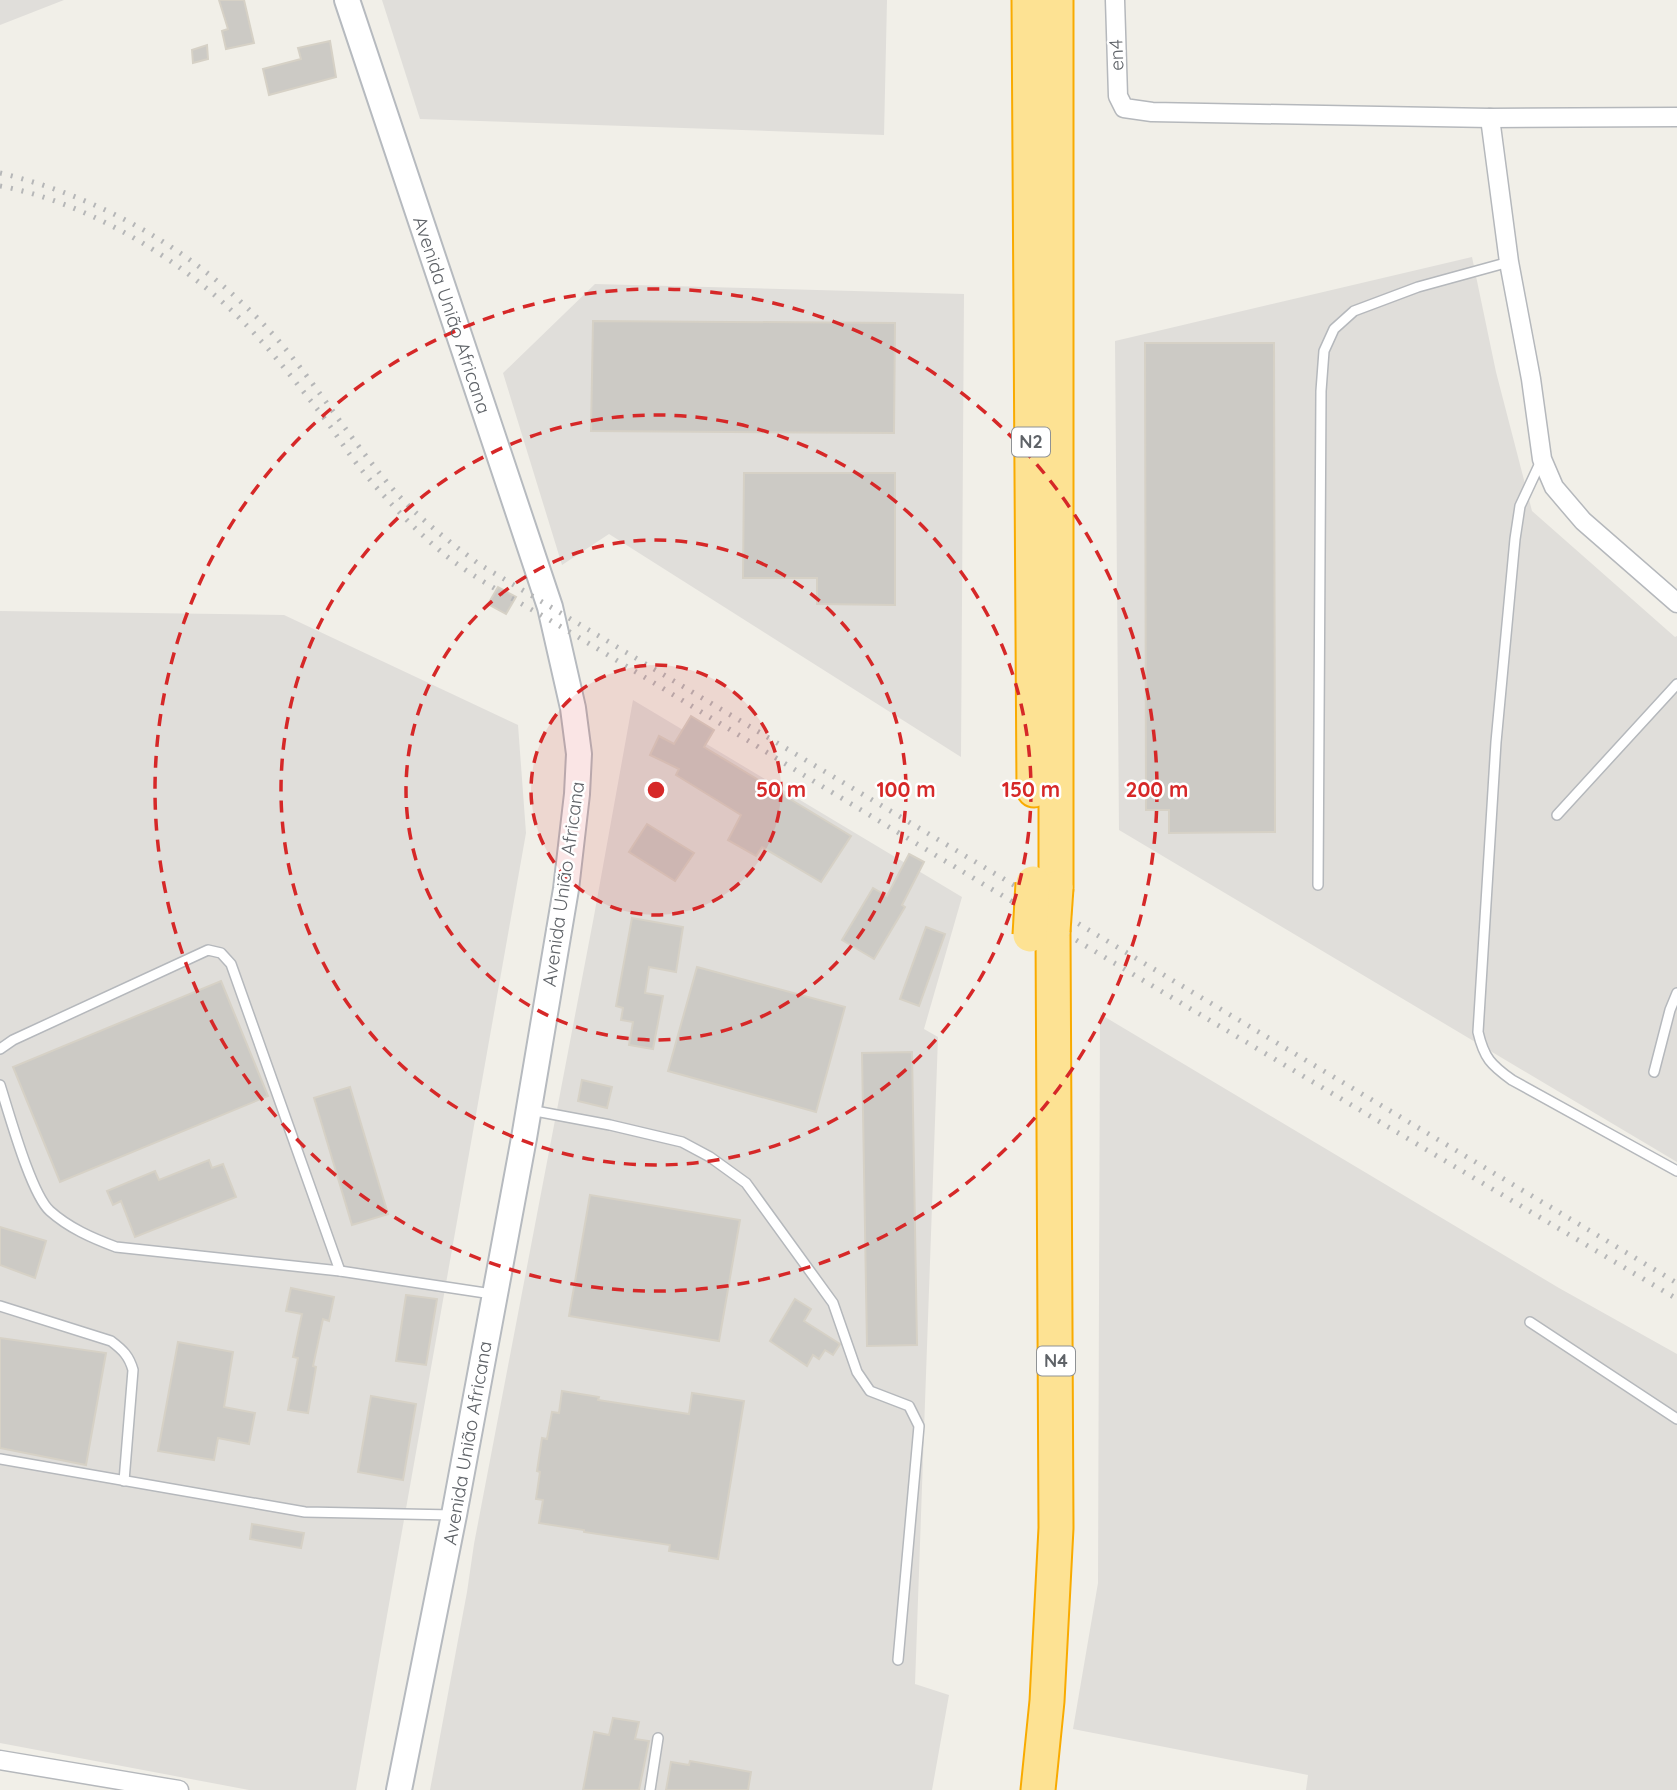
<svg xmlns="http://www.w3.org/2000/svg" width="1677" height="1790" font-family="Quicksand,sans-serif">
<rect width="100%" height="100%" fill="#f1efe8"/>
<g fill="#e0deda">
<path d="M0,0H64L0,25Z"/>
<path d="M382,0H887L884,135L420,119Z"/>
<path d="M1472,257L1496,372L1532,511L1675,637L1677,636V1162L1119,830L1115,341Z"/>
<path d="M595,284L964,294L961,757L609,534L562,565L503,373Z"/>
<path d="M0,611L284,615L518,725L526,833L356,1790H249L0,1743Z"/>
<path d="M633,700L962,897L924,1029L938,1037L915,1684L949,1695L932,1790H430L467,1592L474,1544L594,916Z"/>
<path d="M1100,1014L1559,1288L1677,1354V1790H1306L1308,1775L1073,1729L1098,1583Z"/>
</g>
<g fill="#cccac5" stroke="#d6d1c6" stroke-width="2">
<path d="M219,0H244L254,43L226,49L222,31L228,29Z"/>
<path d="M330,41L336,77L269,95L263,69L301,59L298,48Z"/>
<path d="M207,45L208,59L193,63L192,50Z"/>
<path d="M593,321L895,323L894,433L591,431Z"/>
<path d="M1145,343H1274L1275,832L1169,833V810H1146Z"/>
<path d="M744,473H895V605L817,604V578H743Z"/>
<path d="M498,587L516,597L506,614L488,604Z"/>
<path d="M691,716L714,730L704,747L851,836L821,882L762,847L756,856L728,840L741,815L676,775L679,769L650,755L659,736L674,744Z"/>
<path d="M647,824L694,853L675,881L629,852Z"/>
<path d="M909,854L924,862L902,905L905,907L874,959L842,940L873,888L887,896Z"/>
<path d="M632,918L683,927L676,972L649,967L645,993L663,996L653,1049L629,1045L633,1022L621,1020L623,1008L616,1006Z"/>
<path d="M926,927L945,934L919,1006L900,999Z"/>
<path d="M697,967L845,1007L816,1112L668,1071Z"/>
<path d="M221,981L268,1096L60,1182L13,1067Z"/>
<path d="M912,1052L917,1345L867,1346L862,1053Z"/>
<path d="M582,1080L612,1087L607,1108L578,1101Z"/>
<path d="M350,1087L388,1214L352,1225L314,1098Z"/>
<path d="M209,1160L212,1168L223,1164L236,1197L135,1237L121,1201L113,1205L107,1191L155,1171L159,1180Z"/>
<path d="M590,1195L740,1220L719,1341L569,1316Z"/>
<path d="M0,1227L46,1241L35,1278L0,1265Z"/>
<path d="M291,1288L334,1297L329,1321L323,1319L313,1366L316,1367L308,1413L288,1410L298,1358L293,1357L302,1314L286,1311Z"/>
<path d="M406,1295L437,1299L426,1365L396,1361Z"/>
<path d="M795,1299L811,1309L804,1321L840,1344L833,1355L825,1350L819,1359L813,1355L807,1366L770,1341Z"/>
<path d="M0,1338L106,1353L86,1465L0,1448Z"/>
<path d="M178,1342L233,1352L224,1407L255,1413L249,1444L218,1438L214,1460L158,1451Z"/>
<path d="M562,1391L599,1397L598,1400L689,1414L692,1393L744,1401L718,1559L669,1551L670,1545L584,1532V1530L539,1523L543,1500L536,1499L540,1472L537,1471L542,1438L547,1439L552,1412L559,1413Z"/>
<path d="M371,1396L416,1404L403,1480L358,1472Z"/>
<path d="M252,1524L304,1533L301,1548L250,1539Z"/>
<path d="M613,1718L639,1722L635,1739L649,1741L639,1790H583L594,1732L609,1735Z"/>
<path d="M690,1761L751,1772L748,1790H666L671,1762L689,1765Z"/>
</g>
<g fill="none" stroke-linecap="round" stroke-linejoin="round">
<defs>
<g id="lane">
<path d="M1541,461L1520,506L1515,539L1496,742L1478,1032C1484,1058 1491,1065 1512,1080L1677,1171"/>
<path d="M1557,815L1677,684"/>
<path d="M1318,885L1321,391L1324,351L1334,329L1354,311L1418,287L1509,262"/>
<path d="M0,1049L13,1040L208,950L221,953L231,964L340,1271"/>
<path d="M1654,1072L1670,1010L1677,993"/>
<path d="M0,1085C9,1113 31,1194 50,1211C69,1228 92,1238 116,1247L340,1271L492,1294"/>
<path d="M530,1110L610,1125L682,1142L710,1157L746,1183L833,1303L857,1372L870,1391L909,1406L919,1426L898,1660"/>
<path d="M0,1306L111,1341C123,1350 129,1356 133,1370L124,1481"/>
<path d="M1530,1322L1677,1419"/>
<path d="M0,1459L305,1512L453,1515"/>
<path d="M650,1790L658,1738"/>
</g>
<g id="street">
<path d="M1115,0L1118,96L1124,108L1152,112L1490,118L1677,117"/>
<path d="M1490,118L1509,262L1531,379L1542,459L1554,487L1583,521L1677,603"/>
<path d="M0,1760L179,1790"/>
</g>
<g id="secondary">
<path id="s1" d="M347,0L550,607L573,708L579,754L577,794L566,889L524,1138L454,1515L399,1790"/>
</g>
<g id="highway">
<path d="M1029,0L1034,790"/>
<path d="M1056,0V888"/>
<path d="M1038,1790L1047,1701L1056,1528L1053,931"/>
</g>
</defs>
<use href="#lane" stroke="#b5b8bc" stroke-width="12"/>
<use href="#street" stroke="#b5b8bc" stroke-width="21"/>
<use href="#secondary" stroke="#b6babf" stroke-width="28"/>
<use href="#highway" stroke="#f9ab00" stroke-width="37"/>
<use href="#lane" stroke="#fff" stroke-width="9"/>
<use href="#street" stroke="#fff" stroke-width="18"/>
<use href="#secondary" stroke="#fff" stroke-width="24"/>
<use href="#highway" stroke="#fde293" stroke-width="33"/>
<g stroke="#b6b7b8" stroke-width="5" stroke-dasharray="2 9" stroke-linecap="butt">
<path d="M0,173C108,199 204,256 278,340C318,387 351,440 391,487C417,517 447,540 479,564L1677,1283"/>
<path d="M0,186C82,201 171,253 231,310C263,340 291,376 318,410C333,429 345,449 360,468C383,496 410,525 438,549C474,580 517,600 558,625C640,674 721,724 802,774C1092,951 1385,1125 1677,1299"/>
</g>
<defs>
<g id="highway-bridge">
<path d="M1053,931L1056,888"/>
<path d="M1030,935L1033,883"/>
</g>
</defs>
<use href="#highway-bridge" stroke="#f9ab00" stroke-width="37" stroke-linecap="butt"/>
<use href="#highway-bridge" stroke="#fde293" stroke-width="33"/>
</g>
<circle cx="656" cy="790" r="125" fill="#d62828" fill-opacity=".12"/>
<g fill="none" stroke="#d62828" stroke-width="3.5" stroke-dasharray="12 9">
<circle cx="656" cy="790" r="125"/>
<circle cx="656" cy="790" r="250"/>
<circle cx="656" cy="790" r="375"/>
<circle cx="656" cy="790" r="501"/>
</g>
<g text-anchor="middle" stroke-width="5" stroke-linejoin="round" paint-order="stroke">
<g fill="#fff" stroke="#8f9295" stroke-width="2">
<rect x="1012" y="427.5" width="38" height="29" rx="5"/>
<rect x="1037" y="1346.5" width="38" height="29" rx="5"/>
</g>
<g font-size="18" font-weight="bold" fill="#5f6368">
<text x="1031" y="448">N2</text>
<text x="1056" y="1367">N4</text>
</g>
<g font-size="19" fill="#5f6368" stroke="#fff">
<text transform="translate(1116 55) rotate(-92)" y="7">en4</text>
<text dy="7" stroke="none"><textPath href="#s1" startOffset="332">Avenida União Africana</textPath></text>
<text transform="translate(563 884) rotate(-82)" y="7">Avenida União Africana</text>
<text transform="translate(467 1443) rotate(-80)" y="7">Avenida União Africana</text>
</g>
</g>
<circle cx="656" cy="790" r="10" fill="#d62828" stroke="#fff" stroke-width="3.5"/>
<g font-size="21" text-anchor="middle" font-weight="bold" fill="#d62828" stroke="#fff" stroke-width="5" stroke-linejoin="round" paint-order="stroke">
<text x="781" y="797">50 m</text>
<text x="906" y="797">100 m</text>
<text x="1031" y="797">150 m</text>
<text x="1157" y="797">200 m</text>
</g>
</svg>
